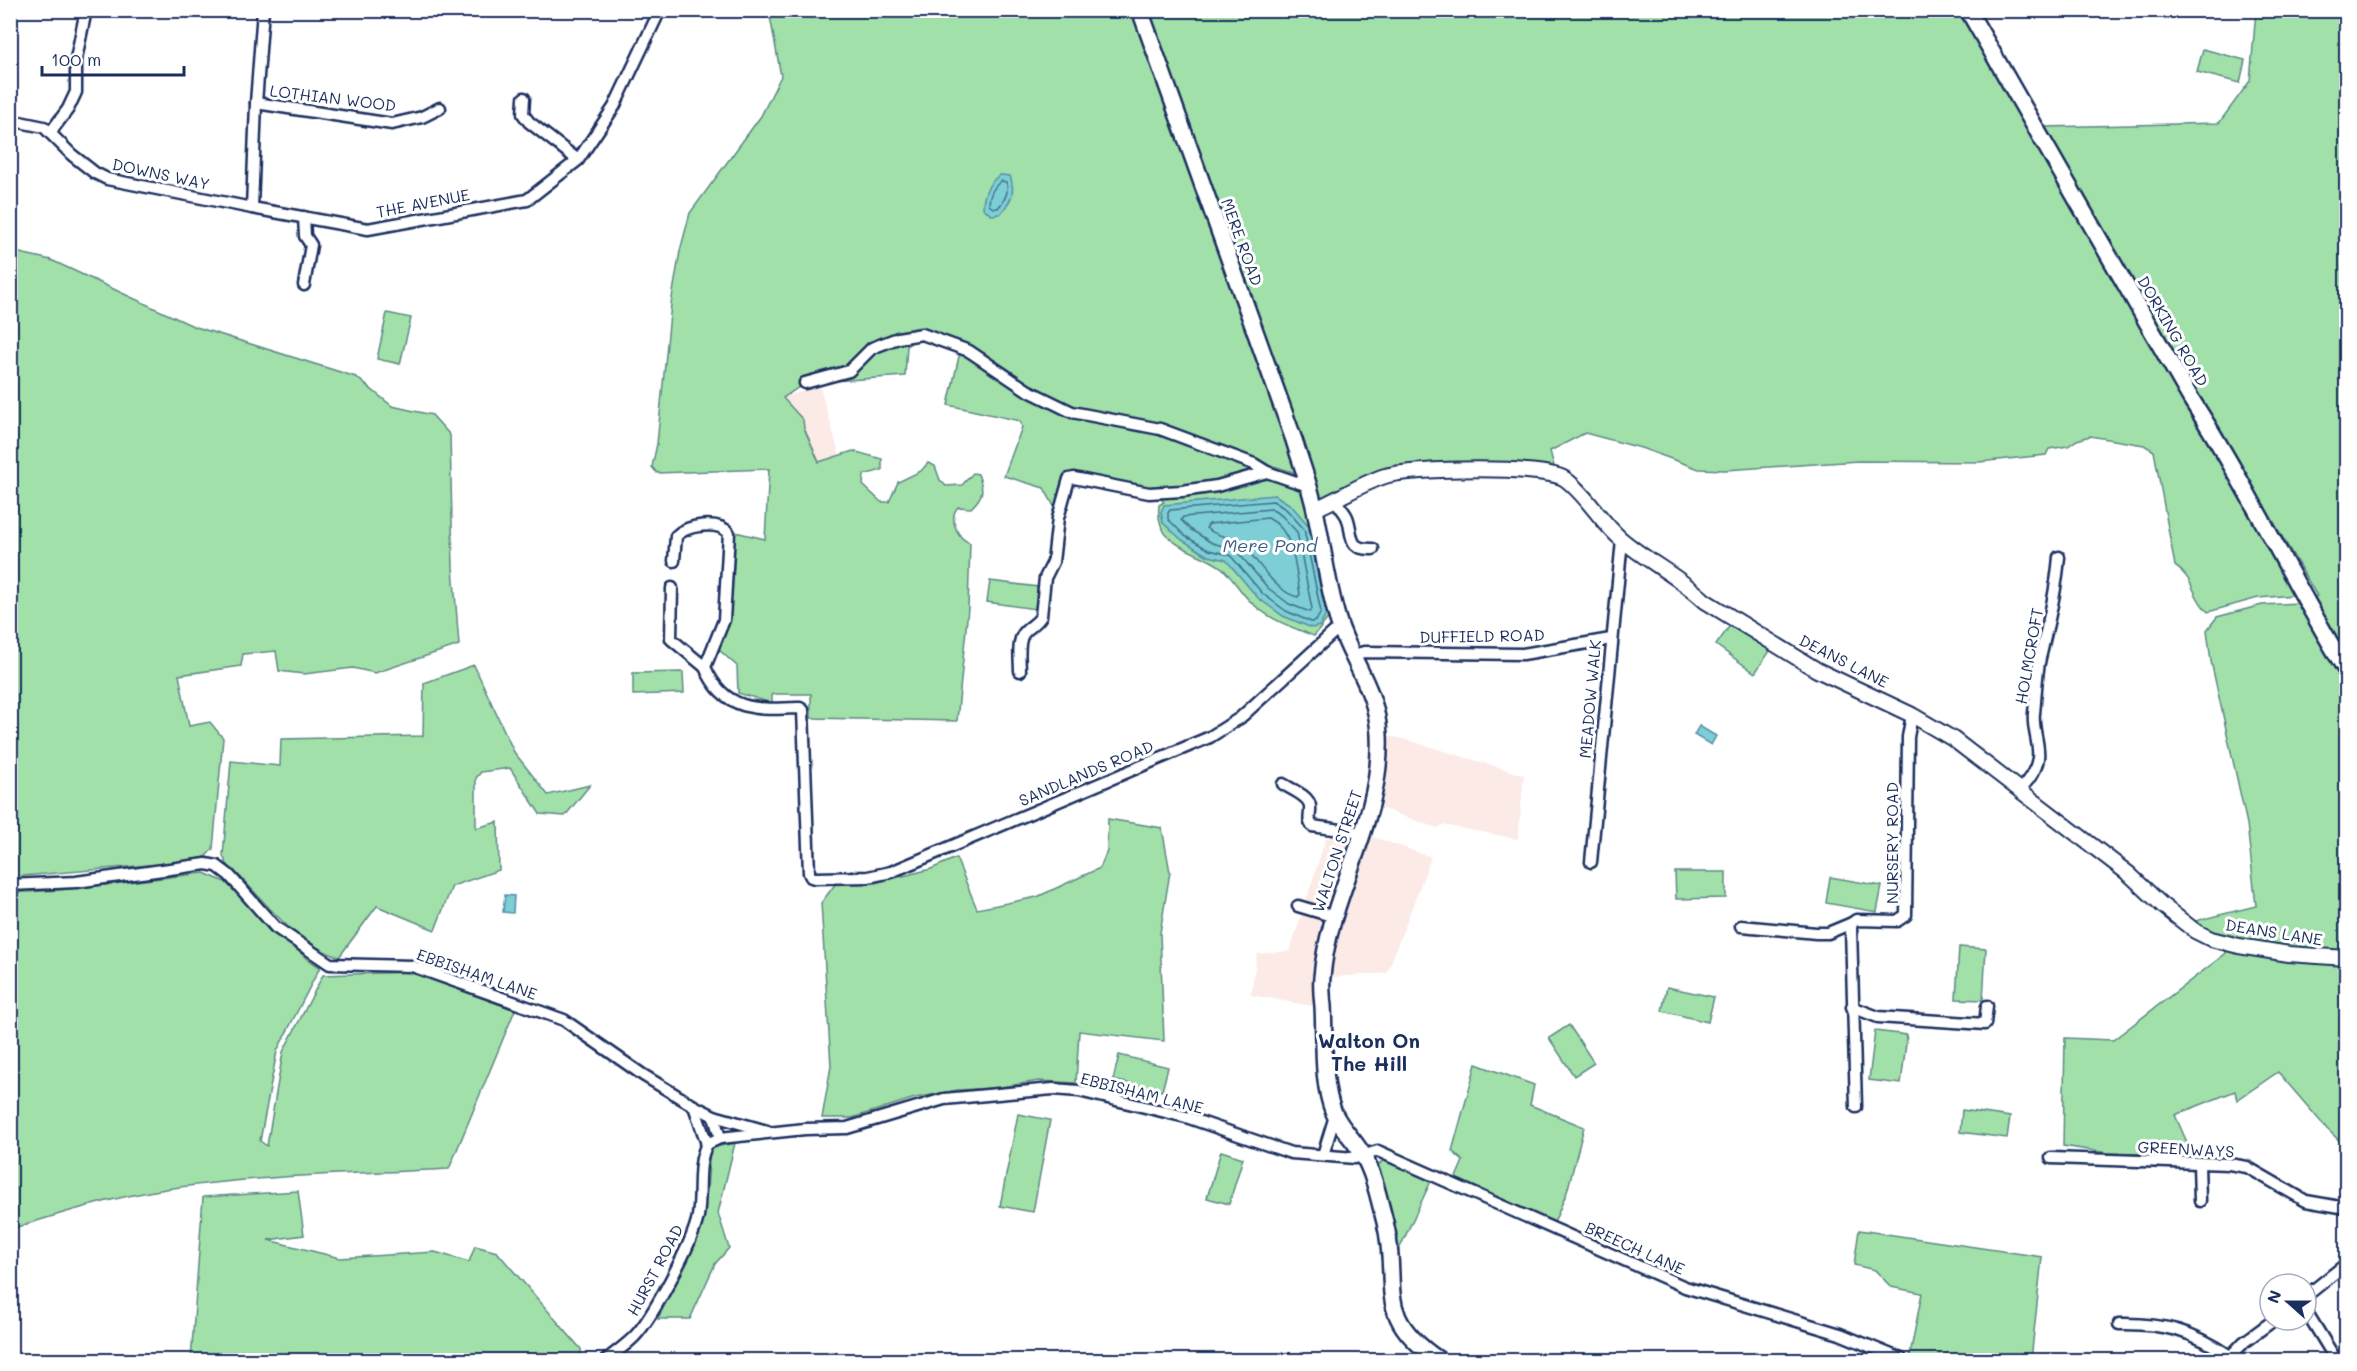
<svg xmlns="http://www.w3.org/2000/svg" width="2357" height="1371" font-family="Mali,sans-serif">
<rect width="100%" height="100%" fill="#fff"/>
<filter id="ink" filterUnits="userSpaceOnUse"><feTurbulence type="fractalNoise" baseFrequency=".0167" numOctaves="2"/><feDisplacementMap in="SourceGraphic" scale="12" xChannelSelector="R" yChannelSelector="G"/><feConvolveMatrix kernelMatrix="1 2 1 2 8 2 1 2 1" color-interpolation-filters="sRGB"/></filter>
<g filter="url(#ink)">
<g fill="#fbeae6">
<path d="M820,387L840,457L818,462L804,428L803,420L783,397Z"/>
<path d="M1385,735L1407,740L1524,775L1518,839L1444,825L1437,828L1378,807L1382,787Z"/>
<path d="M1362,833L1431,857L1387,973L1322,978L1323,1008L1251,995L1257,954L1290,951L1326,838Z"/>
</g>
<g fill="#a1e0a9" stroke="#5e8884" stroke-width="1.5">
<path d="M769,11H1134L1299,474L1274,466L1245,482L1271,479L1296,487L1304,495L1329,617L1314,636C1288,626 1265,618 1246,597C1239,589 1229,574 1222,568C1199,549 1154,549 1159,505L1164,502L1150,489L1079,475L1064,478L1056,510L1044,488L1004,476L1022,427L1020,421L948,405L960,352L922,334L907,346L905,376L805,383L783,398L803,420L804,428L819,462L853,451L882,459V470L864,475L863,485L881,502H889L898,482L921,471L928,463L935,466L940,480L946,486L962,485L973,473L978,474C984,489 984,496 971,508L958,507C948,518 957,538 970,543L968,608L957,721L811,718V694H772V703L738,693L737,666L718,649C733,607 733,576 735,532L765,539L769,469L657,473L652,467L657,444L671,304L680,251L690,213L761,116L781,76Z"/>
<path d="M1147,11H1959L2297,591L2294,595L2258,598L2208,612C2191,596 2195,579 2175,566L2154,451L2144,445L2090,436L2077,440L2068,446L2049,449L2046,455L1979,462L1858,461L1726,470L1699,469L1641,448L1585,433L1550,451L1555,470L1380,473L1340,489L1322,499L1319,497Z"/>
<path d="M2256,11H2346V1141L2342,1143L2327,1129L2278,1072L2237,1100L2235,1091L2175,1115L2193,1156L2108,1153L2063,1146L2065,1038L2113,1040L2225,954L2233,940L2210,933L2195,921L2256,906L2247,824L2211,661L2207,630L2217,617L2262,605L2300,603L2317,596L2209,412L2045,127L2219,123L2250,81Z"/>
<path d="M2203,49L2245,60L2240,83L2197,72Z"/>
<path d="M11,251L51,260L193,326L356,377L392,406L432,415L450,435L453,567L459,645L375,673L353,668L304,674L279,671L276,651L243,654L241,666L179,675L189,726L210,722L223,738L213,849L202,860L150,871L149,865L11,877Z"/>
<path d="M387,313L411,318L400,364L377,359Z"/>
<path d="M990,581L1038,587L1035,609L987,602Z"/>
<path d="M1731,624L1770,651L1755,673L1716,645Z"/>
<path d="M474,665L514,752L548,795L590,785L565,816L540,814L510,768L481,772L476,778V828L498,822L499,870L452,886L435,930L377,906L339,957C294,941 277,915 246,883C236,871 229,871 223,856L231,761L280,766L281,739L423,736L424,683Z"/>
<path d="M683,672L684,693L633,695V673Z"/>
<path d="M1108,819L1162,828L1170,872L1160,933L1164,1041L1079,1031L1076,1083L1039,1081L994,1088L958,1090L915,1098L852,1118H822L831,1066L821,903L836,883H875L931,869L956,858L977,909L1037,897L1100,868L1107,851Z"/>
<path d="M1675,872H1726V898L1676,899Z"/>
<path d="M204,873L225,882L307,959L320,967L277,1051L260,1141L267,1146L283,1052L323,975L411,972L515,1010L449,1169C355,1174 259,1175 166,1189C113,1197 62,1213 11,1229L10,893L60,890Z"/>
<path d="M1830,877L1882,886L1877,912L1826,903Z"/>
<path d="M1959,947L1986,949L1983,1000L1956,999Z"/>
<path d="M1667,987L1714,997L1708,1022L1662,1011Z"/>
<path d="M1569,1025L1594,1063L1574,1076L1549,1038Z"/>
<path d="M1875,1031L1907,1035L1901,1084L1869,1080Z"/>
<path d="M1119,1055L1168,1067L1162,1091L1113,1080Z"/>
<path d="M1476,1064L1534,1085L1530,1105L1584,1127L1567,1192L1553,1225L1454,1182L1463,1161L1452,1151Z"/>
<path d="M1962,1110L2010,1117L2007,1138L1960,1132Z"/>
<path d="M1018,1114L1050,1120L1033,1212L1000,1206Z"/>
<path d="M735,1143L718,1213L729,1248L715,1264L690,1319H658L698,1234L707,1191L710,1148Z"/>
<path d="M1221,1151L1243,1158L1229,1204L1207,1198Z"/>
<path d="M1383,1160L1431,1181L1396,1256L1390,1210L1378,1166Z"/>
<path d="M298,1191L304,1235L268,1240L340,1258L435,1252L469,1262L475,1246L497,1252L581,1349V1360H191L203,1197Z"/>
<path d="M1859,1230L2042,1257L2031,1360H1909L1922,1293L1891,1287L1875,1270L1854,1265Z"/>
</g>
<g fill="#7dced5" stroke="#568ea5" stroke-width="1.5">
<path d="M1000,175L1010,176C1016,192 1011,202 1000,214L991,215L983,208C983,193 988,183 1000,175Z"/>
<path d="M1275,495L1291,505L1309,526L1327,613L1320,626L1312,628L1283,616L1258,598L1226,560L1208,556L1182,540L1163,523L1161,512L1164,505Z"/>
<path d="M1699,726L1716,736L1711,745L1694,735Z"/>
<path d="M505,895L514,896L513,913L503,912Z"/>
</g>
<g fill="none" stroke-linecap="round" stroke-linejoin="round">
<g stroke="#426f8e" stroke-width="1.5">
<path d="M1001,181L1006,182C1010,191 1004,201 998,208H993L989,205C989,196 993,187 1001,181Z"/>
<path d="M1273,501L1287,510L1304,529L1321,612L1316,621L1311,622L1286,611L1263,594L1230,555L1209,550L1185,536L1168,519V513L1170,510Z"/>
<path d="M1271,509L1282,516L1297,532L1312,609L1310,612L1289,604L1268,588L1235,549L1212,543L1190,529L1181,520L1183,517Z"/>
<path d="M1268,518C1295,531 1295,567 1300,594L1298,597C1275,592 1259,562 1244,546C1233,535 1217,538 1206,528L1209,524Z"/>
</g>
<defs>
<g id="minor">
<path d="M263,10L256,103L252,208L368,229L527,200L578,160L614,107L660,10"/>
<path d="M524,98L523,114L529,122L578,160"/>
<path d="M256,103L392,124L422,117L440,108"/>
<path d="M10,120L44,127L72,155L95,173L107,179L252,208"/>
<path d="M50,133L68,109L76,92V59L86,10"/>
<path d="M304,217L305,236L311,245L304,285"/>
<path d="M805,383L849,371L872,348L898,338L922,334L969,351L1027,390L1072,412L1160,429L1254,464L1267,472"/>
<path d="M1336,501C1339,506 1344,511 1347,517C1354,535 1346,550 1373,549"/>
<path d="M674,561L676,536C687,525 718,520 729,533L724,620L705,667C724,712 757,710 800,708L803,710L809,873L811,877L815,878L868,877L891,872L1210,737L1240,718L1334,632L1341,629"/>
<path d="M672,588L671,639L705,667"/>
<path d="M1353,655L1364,652L1523,654L1611,639"/>
<path d="M1020,671C1020,661 1017,641 1024,633C1029,626 1037,624 1041,616L1045,578L1053,562L1058,518L1069,479L1074,478L1149,493L1182,491L1217,486L1267,472L1308,486"/>
<path d="M1283,784C1291,789 1309,796 1310,806C1311,815 1307,819 1312,826L1362,833"/>
<path d="M2020,790C2028,780 2036,772 2038,758C2040,744 2032,729 2034,713C2036,695 2036,675 2040,658C2048,624 2056,592 2059,557"/>
<path d="M1591,862L1622,540"/>
<path d="M10,885L76,882L206,864L217,866L229,875L275,927L330,964L412,966L564,1020L643,1075L694,1106L714,1116L767,1131"/>
<path d="M1298,906L1335,917"/>
<path d="M1741,926L1816,933H1828L1852,923"/>
<path d="M1852,1007L1878,1017L1985,1024L1987,1006"/>
<path d="M694,1106L707,1144"/>
<path d="M1856,1107L1851,928L1852,923L1856,920L1897,921L1906,915L1908,737L1912,715"/>
<path d="M714,1116L720,1138"/>
<path d="M707,1144L720,1138L805,1129L847,1128L944,1099L1053,1089L1079,1091L1186,1117L1291,1153L1355,1158L1378,1151L1685,1287L1840,1334L1901,1359"/>
<path d="M1323,1155L1335,1116"/>
<path d="M2051,1158L2229,1164L2247,1167L2306,1201L2346,1208"/>
<path d="M2199,1163L2200,1201"/>
<path d="M2306,1296L2346,1264"/>
<path d="M2306,1311L2336,1360"/>
<path d="M2119,1324C2164,1323 2193,1331 2230,1356"/>
<path d="M606,1360C615,1353 626,1345 634,1337C652,1319 694,1240 698,1216C702,1192 696,1165 707,1144"/>
<path d="M2227,1360L2244,1342L2274,1320"/>
</g>
<path id="tertiary" d="M1315,509C1339,499 1360,484 1385,476C1410,468 1545,465 1565,479C1585,493 1601,522 1621,539C1648,562 1680,577 1705,601L1817,670L1912,715L1953,739L2129,874L2162,905L2195,931L2211,939L2239,946L2289,954L2346,958"/>
<g id="secondary">
<path d="M1140,10L1294,440C1301,463 1310,486 1315,510C1323,547 1327,584 1338,620C1351,662 1377,689 1379,735C1383,821 1329,893 1322,977C1321,986 1322,996 1323,1006C1325,1039 1321,1082 1334,1113C1341,1129 1356,1141 1364,1157C1375,1177 1379,1200 1385,1222C1401,1286 1371,1314 1439,1360"/>
<path d="M1968,10L2191,399C2248,487 2292,581 2346,670"/>
</g>
</defs>
<use href="#minor" stroke="#1b2f5e" stroke-width="15"/>
<use href="#tertiary" stroke="#1b2f5e" stroke-width="18"/>
<use href="#secondary" stroke="#1b2f5e" stroke-width="20"/>
<use href="#minor" stroke="#fff" stroke-width="10"/>
<use href="#tertiary" stroke="#fff" stroke-width="14"/>
<use href="#secondary" stroke="#fff" stroke-width="15"/>
</g>
</g>
<g text-anchor="middle" stroke-width="6" stroke-linejoin="round" paint-order="stroke">
<g font-size="16" fill="#1b2f5e" stroke="#fff">
<text transform="translate(333 98) rotate(7)" y="6">LOTHIAN WOOD</text>
<text transform="translate(161 174) rotate(12)" y="6">DOWNS WAY</text>
<text transform="translate(423 203) rotate(-11)" y="6">THE AVENUE</text>
<text transform="translate(1242 242) rotate(70)" y="6">MERE ROAD</text>
<text transform="translate(2173 331) rotate(60)" y="6">DORKING ROAD</text>
<text transform="translate(1482 636) rotate(-1)" y="6">DUFFIELD ROAD</text>
<text transform="translate(2029 656) rotate(-80)" y="6">HOLMCROFT</text>
<text transform="translate(1844 661) rotate(27)" y="6">DEANS LANE</text>
<text transform="translate(1590 699) rotate(-85)" y="6">MEADOW WALK</text>
<text transform="translate(1086 773) rotate(-23)" y="6">SANDLANDS ROAD</text>
<text transform="translate(1892 843) rotate(-90)" y="6">NURSERY ROAD</text>
<text transform="translate(1337 851) rotate(-72)" y="6">WALTON STREET</text>
<text transform="translate(2274 932) rotate(9)" y="6">DEANS LANE</text>
<text transform="translate(477 974) rotate(19)" y="6">EBBISHAM LANE</text>
<text transform="translate(1142 1093) rotate(14)" y="6">EBBISHAM LANE</text>
<text transform="translate(2186 1149) rotate(3)" y="6">GREENWAYS</text>
<text transform="translate(1635 1248) rotate(24)" y="6">BREECH LANE</text>
<text transform="translate(655 1270) rotate(-62)" y="6">HURST ROAD</text>
</g>
<g font-size="18" font-style="italic" fill="#385f82" stroke="#fff">
<text x="1270" y="552">Mere Pond</text>
</g>
<g font-size="20" font-weight="bold" fill="#1b2f5e" stroke="#fff">
<text x="1369" y="1048">Walton On<tspan x="1369" dy="23">The Hill</tspan></text>
</g>
</g>
<rect width="2357" height="1371" fill="none" stroke="#fff" stroke-width="36"/>
<rect x="18" y="18" width="2321" height="1335" fill="none" stroke="#1b2f5e" stroke-width="2" filter="url(#ink)"/>
<g transform="translate(2288 1302) rotate(291)"><circle r="28" fill="#ffffff" stroke="#a4acbf" stroke-width="1.5"/>
<path d="M0-4.5L10 22L0 15L-10 22Z" fill="#1b2f5e"/>
<text y="-9" font-size="16" font-weight="bold" text-anchor="middle" fill="#1b2f5e">N</text>
</g>
<path d="M42 66v9h142v-9" fill="none" stroke="#1b2f5e" stroke-width="3"/>
<text x="51" y="66" font-size="18" fill="#1b2f5e" stroke="#ffffff" stroke-width="4.5" paint-order="stroke">100 m</text>
</svg>
